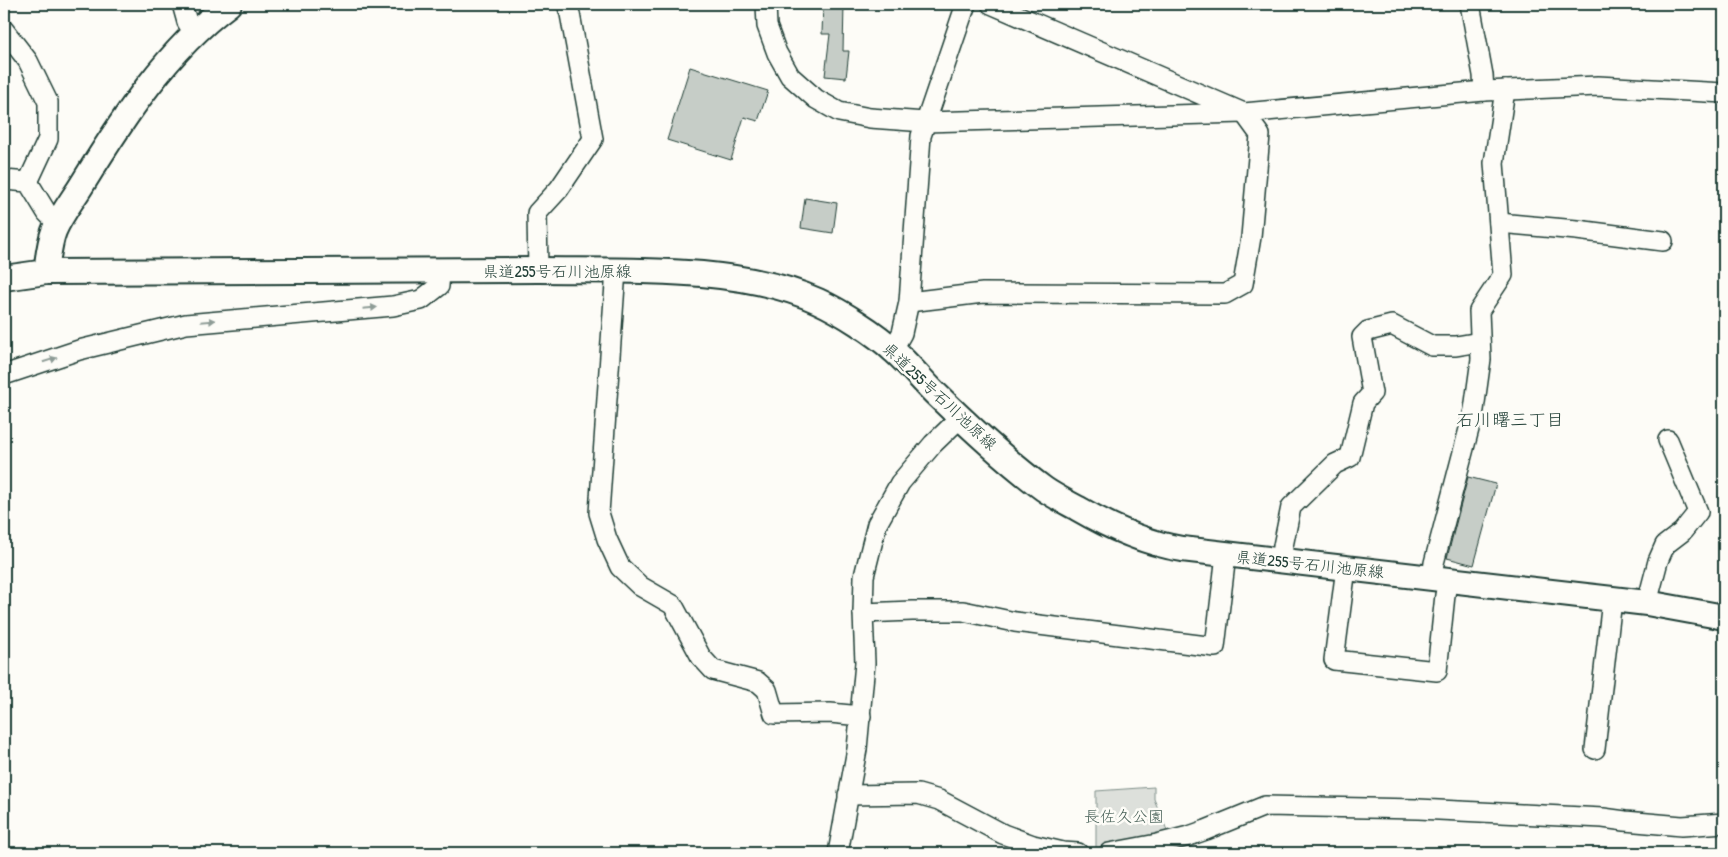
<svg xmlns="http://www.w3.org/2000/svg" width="1728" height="857" font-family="'Patrick Hand','Klee One',sans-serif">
<rect width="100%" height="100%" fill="#fdfcf7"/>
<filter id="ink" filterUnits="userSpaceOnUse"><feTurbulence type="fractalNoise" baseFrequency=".02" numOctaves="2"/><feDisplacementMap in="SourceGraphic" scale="10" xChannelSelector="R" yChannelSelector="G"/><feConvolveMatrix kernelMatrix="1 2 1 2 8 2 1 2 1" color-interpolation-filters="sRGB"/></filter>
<g filter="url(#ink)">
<path fill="#dde0db" stroke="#7e8e88" d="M1154,787V799L1169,835L1153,839L1096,848V791Z"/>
<g fill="#c6cdc7" stroke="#1f3d34">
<path d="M823,4H844L843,51H849L846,78L825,76L830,34H822Z"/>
<path d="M690,67L768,91L758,121L744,117L731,160L667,140Z"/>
<path d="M805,198L837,203L833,233L801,228Z"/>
<path d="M1468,477L1496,484L1474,565L1447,558Z"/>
</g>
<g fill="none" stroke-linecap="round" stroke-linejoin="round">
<defs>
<g id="minor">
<path d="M182,4L187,22L194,34"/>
<path d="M766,4L767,26L777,53L790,76L816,99L839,112L870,118L925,122L1244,113L1484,91L1598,86L1724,93"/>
<path d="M1470,4L1483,75L1484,91"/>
<path d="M4,30L28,61L48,102V139L28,182"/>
<path d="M4,180L28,182L47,213L58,224"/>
<path d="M1499,223L1577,230L1663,241"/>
<path d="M538,270L537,213L559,189L593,139L570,14L567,4"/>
<path d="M616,270L599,513L607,539L620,567L640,586L673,605L701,657L713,670L758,682L767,690L774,714L830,713L861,716"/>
<path d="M909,302L983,293L1225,294L1243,284L1251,237L1260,135L1244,113L991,4"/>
<path d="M893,349L902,333L909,302L921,136L966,4"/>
<path d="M4,375L79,350L186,324L393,306L421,300L439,286L440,271"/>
<path d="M1282,561L1283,546L1291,507L1335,464L1350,457L1363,403L1372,393L1362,337L1368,331L1392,325L1432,346H1456L1480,342"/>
<path d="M1346,568L1334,660L1437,671L1445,595L1448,580"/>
<path d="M1432,578L1434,563L1474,410L1481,359L1479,311L1503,275L1494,163L1505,90"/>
<path d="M1647,603L1658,561L1665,545L1682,532L1698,512L1668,440"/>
<path d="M863,613L912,611H963L1015,622L1215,647L1226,555"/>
<path d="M1595,749L1612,600"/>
<path d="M848,795L918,794L939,800L1003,834L1033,845L1063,852L1078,853"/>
<path d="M838,853L857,749L865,663L863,613L864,576L877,524L900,483L933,444L961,417"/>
<path d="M1109,853L1157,844L1189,836L1206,830L1265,806L1418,809L1603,818L1625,821L1682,826L1724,823"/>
</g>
<g id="major">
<path d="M46,272C48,259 49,244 54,231C61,214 74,198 83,183C123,118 167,50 229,4"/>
<path d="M4,278L46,272L538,270C625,271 739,265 818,301C840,311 877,334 894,351C910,365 923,382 939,397C972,429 1007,462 1044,489C1054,496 1066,502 1077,508C1110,527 1144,543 1182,549L1647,603L1724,617"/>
</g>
</defs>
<use href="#minor" stroke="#1f3d34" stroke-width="22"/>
<use href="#major" stroke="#1f3d34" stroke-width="28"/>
<use href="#minor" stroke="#fdfcf7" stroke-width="19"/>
<use href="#major" stroke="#fdfcf7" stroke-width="24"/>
</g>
<defs><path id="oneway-solid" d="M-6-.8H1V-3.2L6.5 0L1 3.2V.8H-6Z" transform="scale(1.25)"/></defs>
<g fill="#8e9c96">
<use href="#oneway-solid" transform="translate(370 308) rotate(-5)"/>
<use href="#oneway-solid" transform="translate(208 321) rotate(-5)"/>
<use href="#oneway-solid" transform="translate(50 360) rotate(-18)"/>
</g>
</g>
<g text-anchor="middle" stroke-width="5" stroke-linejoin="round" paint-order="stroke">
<g font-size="16" fill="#1f3d34" stroke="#fdfcf7">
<text x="557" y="277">県道255号石川池原線</text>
<text transform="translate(940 396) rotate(43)" y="6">県道255号石川池原線</text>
<text transform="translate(1310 564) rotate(6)" y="6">県道255号石川池原線</text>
</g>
<g font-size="16" fill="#455e55" stroke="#fdfcf7">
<text x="1124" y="822">長佐久公園</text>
</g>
<g font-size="18" fill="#1f3d34" stroke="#fdfcf7">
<text x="1510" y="426">石川曙三丁目</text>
</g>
</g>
<rect width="1728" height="857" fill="none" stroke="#fdfcf7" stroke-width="20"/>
<rect x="10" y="10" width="1708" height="837" fill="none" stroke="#1f3d34" stroke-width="2" filter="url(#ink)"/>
</svg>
